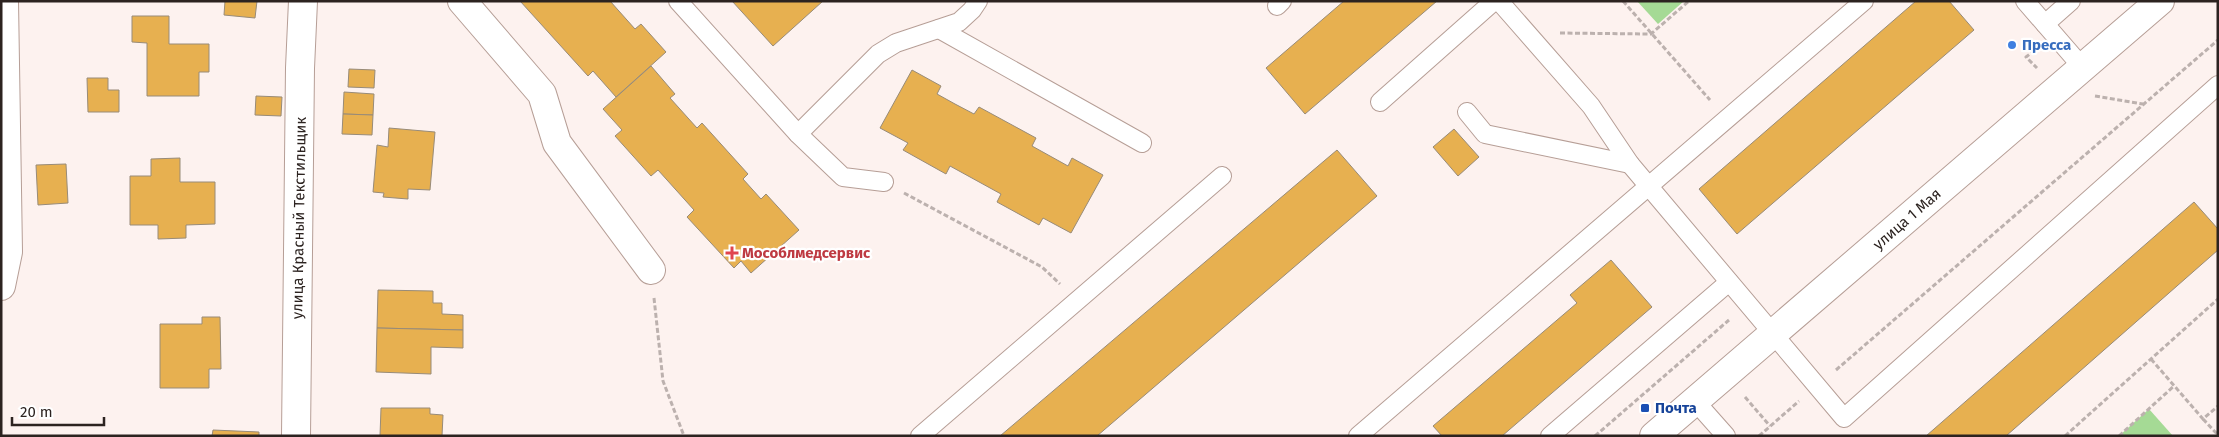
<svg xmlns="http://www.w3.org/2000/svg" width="2219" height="437" font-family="'Fira Sans',sans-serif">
<rect width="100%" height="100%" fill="#fdf2ef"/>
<g fill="#a5da95">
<path d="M1637,1H1684L1658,24Z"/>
<path d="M2149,409L2173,436H2119Z"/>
</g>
<g fill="#e7b050" stroke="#988b78">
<path d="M225,1H257L255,18L224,15Z"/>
<path d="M520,1H610L635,29L641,24L666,52L616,97L593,71L588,76Z"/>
<path d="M732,1H823L773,46Z"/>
<path d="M1344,1H1437L1305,114L1266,68Z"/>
<path d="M1916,1H1949L1974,30L1737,234L1699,189Z"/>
<path d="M132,16H169V44H209V72H199V96H147V43L132,42Z"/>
<path d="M651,66L675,94L670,98L697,128L702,123L748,174L743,179L761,199L766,194L799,230L751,273L741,261L734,268L687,217L694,210L658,170L651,176L615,136L622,130L603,109Z"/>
<path d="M349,69L375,70L374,88L348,87Z"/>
<path d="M912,70L941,86L937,94L955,104L974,114L979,107L1036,138L1032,146L1068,166L1072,158L1103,175L1071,233L1043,218L1039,225L997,202L1001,194L950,166L946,174L903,150L908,143L880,128Z"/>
<path d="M87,78H108V90H119V112H88Z"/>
<path d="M344,92L374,94L373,115L343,114Z"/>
<path d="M256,96L282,97L281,116L255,115Z"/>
<path d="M343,114L373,115L372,135L342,134Z"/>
<path d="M389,128L435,132L430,190L408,189V199L383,197L384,193L373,192L377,145L388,147Z"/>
<path d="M1454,129L1479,157L1458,176L1433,147Z"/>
<path d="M1337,150L1377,196L1097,436H1000Z"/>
<path d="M180,158V182H215V224L186,225V238L158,239V225H130V176H151V159Z"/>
<path d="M66,164L68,203L38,205L36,165Z"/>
<path d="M2194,202L2218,229V250L2006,436H1926Z"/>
<path d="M1611,260L1652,307L1502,436H1442L1433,426L1577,303L1570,295Z"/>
<path d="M378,290L433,291V303H442V314L463,315V330L377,328Z"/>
<path d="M202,317H220L221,369H209V388H160V324H202Z"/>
<path d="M377,328L463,330V348L431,347V374L376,372Z"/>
<path d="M381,408H430V414L443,415L442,436H380Z"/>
<path d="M213,430L259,432V436H212Z"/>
</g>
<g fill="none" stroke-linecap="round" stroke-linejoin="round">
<defs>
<g id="service">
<path d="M678,1L798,134L843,177L884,182"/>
<path d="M1499,1L1591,106L1630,164L1844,418L2218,85"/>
<path d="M2025,1L2083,68"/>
<path d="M1277,6L1282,1"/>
<path d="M2045,24L2071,1"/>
<path d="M939,29L1142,143"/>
<path d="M1380,102L1494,1"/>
<path d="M1467,112L1485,134L1630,164"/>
<path d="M798,134L878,54L896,43L959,22L972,10L978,1"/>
<path d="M1695,401L1726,436"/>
<path d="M920,436L1222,176"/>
<path d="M1358,436L1864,1"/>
<path d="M1550,436L1729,282"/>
</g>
<g id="minor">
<path d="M462,1L542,94L557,143L651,270"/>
<path d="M1,286L8,252L4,1"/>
<path d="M296,436L300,68L303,1"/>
</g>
<path id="tertiary" d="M1654,436L2160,1"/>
</defs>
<use href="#service" stroke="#b69e96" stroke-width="20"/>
<use href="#minor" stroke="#b69e96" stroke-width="30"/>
<use href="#tertiary" stroke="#b69e96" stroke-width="30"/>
<g stroke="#bcb1ae" stroke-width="3" stroke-dasharray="5 2.5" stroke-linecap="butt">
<path d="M1623,1L1710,100"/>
<path d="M1560,33L1651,34L1689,1"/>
<path d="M2035,50L2026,57L2037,68"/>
<path d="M2095,96L2143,104"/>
<path d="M904,193L1042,267L1060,284"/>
<path d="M654,298L663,381L684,436"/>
<path d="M2151,359L2203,419L2218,406"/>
<path d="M1836,370L2218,40"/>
<path d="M1745,397L1770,426"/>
<path d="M2203,419L2218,435"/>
<path d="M1595,436L1729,320"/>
<path d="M1759,436L1799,401"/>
<path d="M2065,436L2218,299"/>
<path d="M2119,436L2174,386"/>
</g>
<use href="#service" stroke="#fff" stroke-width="18"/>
<use href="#minor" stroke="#fff" stroke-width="28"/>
<use href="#tertiary" stroke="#fff" stroke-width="28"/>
</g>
<circle fill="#3f7fe0" stroke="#fff" stroke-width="2" cx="2012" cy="45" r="5"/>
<path fill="#e0444e" stroke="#fff" stroke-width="2" d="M729.5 245.5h5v5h5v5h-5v5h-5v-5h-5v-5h5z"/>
<rect fill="#1a4fb4" stroke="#fff" stroke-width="2" x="1640" y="403" width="10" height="10" rx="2.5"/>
<g text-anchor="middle" stroke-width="4.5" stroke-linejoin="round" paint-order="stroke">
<g font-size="15" font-weight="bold" fill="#366cbe" stroke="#fff" text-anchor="start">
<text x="2022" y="50">Пресса</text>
</g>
<g font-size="15" fill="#2c2320" stroke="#fff">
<text transform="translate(299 218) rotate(-89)" y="5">улица Красный Текстильщик</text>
<text transform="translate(1907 219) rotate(-41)" y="5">улица 1 Мая</text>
</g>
<g font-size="15" font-weight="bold" fill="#be3a42" stroke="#fff" text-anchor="start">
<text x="742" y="258">Мособлмедсервис</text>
</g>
<g font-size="15" font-weight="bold" fill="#164399" stroke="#fff" text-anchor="start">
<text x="1655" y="413">Почта</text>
</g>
</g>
<rect width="2219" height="437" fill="none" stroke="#2c2320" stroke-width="5"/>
<path d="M12 417v8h92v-8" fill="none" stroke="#2c2320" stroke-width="2.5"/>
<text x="20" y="417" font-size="15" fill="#2c2320" stroke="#ffffff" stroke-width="4" paint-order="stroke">20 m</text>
</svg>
